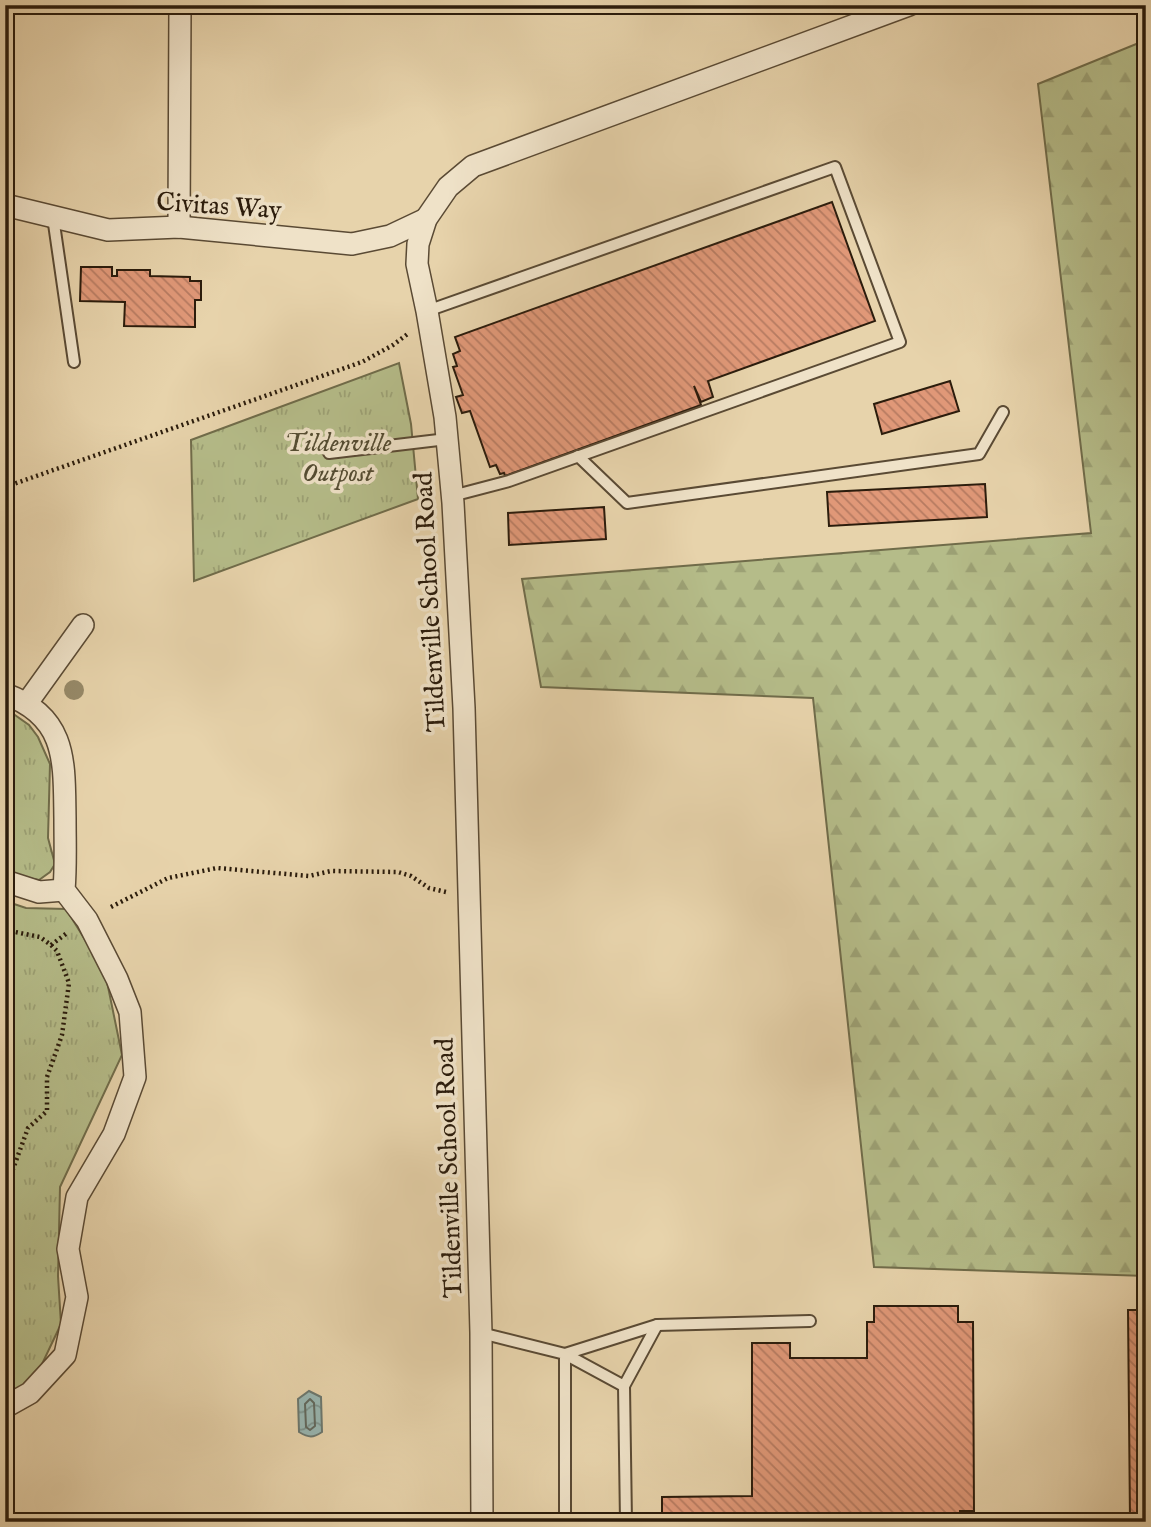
<svg xmlns="http://www.w3.org/2000/svg" width="1151" height="1527" font-family="'IM FELL English',serif">
<defs>
<pattern id="forest-firs" width="22" height="20" patternUnits="userSpaceOnUse" patternTransform="scale(1.75)"><rect width="22" height="20" fill="#b5bc89"/><path d="M5 1l3.5 6h-7zM16 11l3.5 6h-7z" fill="#9ca175"/></pattern>
<pattern id="park-tufts" width="24" height="20" patternUnits="userSpaceOnUse" patternTransform="scale(1.75)"><rect width="24" height="20" fill="#b5bc89"/><path d="M3 7l-1-3M5 7V3M7 7l1-3M15 17l-1-3M17 17v-4M19 17l1-3" fill="none" stroke="#9ca175"/></pattern>
<pattern id="water-waves" width="16" height="10" patternUnits="userSpaceOnUse" patternTransform="scale(1.75)"><rect width="16" height="10" fill="#98b6b1"/><path d="M0 5q4-4 8 0t8 0" fill="none" stroke="#7c938e"/></pattern>
<pattern id="building-back-hatch" width="6" height="6" patternUnits="userSpaceOnUse" patternTransform="scale(1.75)"><rect width="6" height="6" fill="#e09878"/><path d="M-1 5l2 2M0 0l6 6M5-1l2 2" fill="none" stroke="#b67b61"/></pattern>
</defs>
<rect width="100%" height="100%" fill="#e7d3ab"/>
<filter id="stains"><feTurbulence type="fractalNoise" baseFrequency=".00286" numOctaves="4"/><feColorMatrix values="0 0 0 0 .2 0 0 0 0 .09 0 0 0 0 .02 0 0 0 .5 -.17"/></filter>
<radialGradient id="worn" r=".72"><stop offset=".6" stop-color="#630" stop-opacity="0"/><stop offset="1" stop-color="#630" stop-opacity=".3"/></radialGradient>
<path fill="url(#forest-firs)" stroke="#706c4a" stroke-width="2" d="M1146,40V1276L874,1267L813,698L541,687L522,579L1091,533L1038,84Z"/>
<g fill="url(#park-tufts)" stroke="#706c4a" stroke-width="2">
<path d="M399,363L411,424L418,499L194,581L191,440Z"/>
<path d="M5,708L29,725L38,737L50,764L48,838L55,864L50,872L39,880L15,876L5,871Z"/>
<path d="M5,901L26,908L66,909L105,972L122,1055L60,1187L58,1276L61,1324L34,1381L5,1399Z"/>
</g>
<path fill="url(#water-waves)" stroke="#6c786f" stroke-width="2" d="M309,1391L321,1397L322,1432C313,1438 309,1438 299,1432L298,1399Z"/>
<g fill="none" stroke-linecap="round" stroke-linejoin="round">
<path stroke="#62695e" stroke-width="2" d="M310,1399L314,1403L315,1426L310,1430L306,1427L305,1404Z"/>
</g>
<g fill="url(#building-back-hatch)" stroke="#2b1c0c" stroke-width="2">
<path d="M832,202L875,321L708,381L713,397L701,402L694,386L701,405L505,476L504,473L500,474L496,465L490,467L470,411L462,413L456,397L463,395L453,367L457,366L453,354L460,351L455,337Z"/>
<path d="M81,267H112V276H117V270H150V276L190,277V281H201V300H195V327L124,326L125,302L80,301Z"/>
<path d="M950,381L959,411L882,434L874,404Z"/>
<path d="M985,484L987,517L829,526L827,492Z"/>
<path d="M604,507L606,539L509,545L508,513Z"/>
<path d="M874,1306H958V1322H973L974,1511H960V1522H662V1497L752,1496V1343H790V1358H867V1322H874Z"/>
<path d="M1128,1310H1146V1520H1130Z"/>
</g>
<g fill="none" stroke-linecap="round" stroke-linejoin="round">
<defs>
<g id="service">
<path d="M53,217L74,362"/>
<path d="M427,311L835,167L900,342L509,481L452,496"/>
<path d="M329,453L447,439"/>
<path d="M578,456L627,503L979,454L1003,412"/>
<path d="M481,1333L565,1354V1522"/>
<path d="M565,1354L657,1325L810,1321"/>
<path d="M565,1354L624,1386"/>
<path d="M626,1522L624,1386L657,1325"/>
</g>
<g id="minor">
<path d="M5,205L108,230L179,227L352,244L390,236L426,219"/>
<path d="M179,227L180,5"/>
<path d="M5,694C68,717 64,762 65,819C65,843 66,866 64,890L87,920L117,979L130,1012L135,1077L114,1134L77,1197L68,1249L77,1297L65,1355L30,1393L5,1407"/>
<path d="M27,703L83,625"/>
<path d="M5,881L39,892L64,890"/>
<path d="M482,1522L481,1333L464,708L453,503L445,417L427,311L417,264L418,244L426,219L448,187L473,166L909,5"/>
</g>
</defs>
<use href="#service" stroke="#5a4a34" stroke-width="14"/>
<use href="#minor" stroke="#5a4a34" stroke-width="24"/>
<g stroke="#2b1c0c" stroke-width="4.5" stroke-dasharray="2 3.5" stroke-linecap="butt">
<path d="M5,487L362,362L393,345L409,333"/>
<path d="M111,907L168,878L217,868L309,876L331,871L398,872L411,876L429,888L446,892"/>
<path d="M5,930L40,937L51,945L57,951L69,983L62,1035L47,1077V1111L28,1128L5,1191"/>
<path d="M51,945L67,933"/>
</g>
<use href="#service" stroke="#efe2c8" stroke-width="10"/>
<use href="#minor" stroke="#efe2c8" stroke-width="21"/>
</g>
<circle fill="#968968" cx="74" cy="690" r="10"/>
<g text-anchor="middle" stroke-width="7" stroke-linejoin="round" paint-order="stroke">
<g font-size="26" fill="#2b1c0c" stroke="#efe2c8">
<text transform="translate(219 205) rotate(4)" y="9">Civitas Way</text>
<text transform="translate(429 602) rotate(-93)" y="9">Tildenville School Road</text>
<text transform="translate(448 1168) rotate(-92)" y="9">Tildenville School Road</text>
</g>
<g font-size="26" font-style="italic" fill="#544c32" stroke="#efe2c8">
<text x="338" y="451">Tildenville<tspan x="338" dy="30">Outpost</tspan></text>
</g>
</g>
<rect width="1151" height="1527" fill="none" stroke="#e7d3ab" stroke-width="28"/>
<rect x="7" y="7" width="1137" height="1513" fill="none" stroke="#2b1c0c" stroke-width="3.5"/>
<rect x="14" y="14" width="1123" height="1499" fill="none" stroke="#2b1c0c" stroke-width="2"/>
<rect width="100%" height="100%" filter="url(#stains)"/>
<rect width="100%" height="100%" fill="url(#worn)"/>
</svg>
